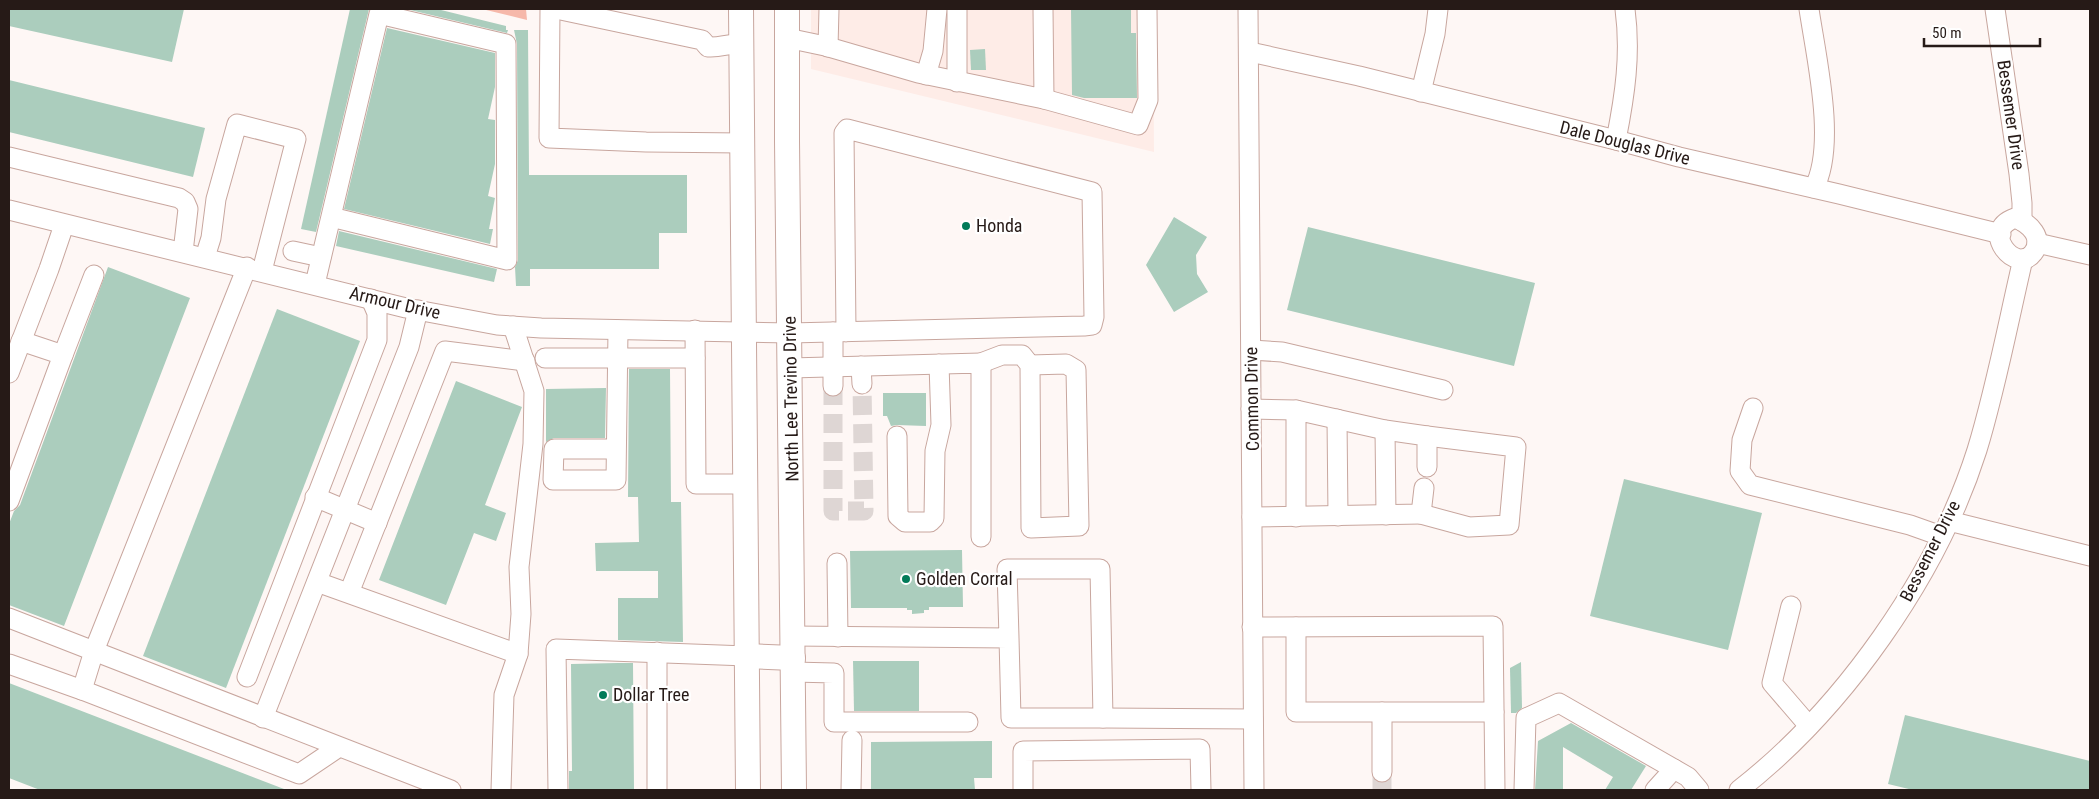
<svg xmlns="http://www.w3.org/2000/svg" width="2099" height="799" font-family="'Roboto Condensed',sans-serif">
<rect width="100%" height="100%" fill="#fef7f5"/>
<path fill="#feece7" d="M811,9H1153L1154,152L811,69Z"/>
<path fill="#f6b8aa" d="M482,9H526L527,20Z"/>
<g fill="#abcdbd">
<path d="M9,9H184L172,62L9,26Z"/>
<path d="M350,9H369L316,232L301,229Z"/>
<path d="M406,9H437L506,26V30H508L507,33Z"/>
<path d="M1071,9H1131V33H1136L1137,98H1084L1072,95Z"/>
<path d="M387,28L495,53V87L488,119L495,120V164L488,196L495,198L489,229H493L490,244L344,209Z"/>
<path d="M514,30H528L529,175H687V233H659V269H530V286H516L515,267L518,260L517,44Z"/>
<path d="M985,49L986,70H971L970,50Z"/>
<path d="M9,80L205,128L193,177L9,132Z"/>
<path d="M1174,217L1207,237L1196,255L1197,274L1208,292L1174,312L1146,265Z"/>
<path d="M1308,227L1535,283L1514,366L1287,310Z"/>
<path d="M339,231L497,269L494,282L336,246Z"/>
<path d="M108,267L190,298L64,626L9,605V524L14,511L20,505Z"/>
<path d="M277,309L360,341L226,688L143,656Z"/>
<path d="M629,369H670L671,502H681L683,642L618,640V598H658V571H596L595,543L639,542L638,497H628Z"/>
<path d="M456,381L522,407L485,505L506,513L496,541L474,533L446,605L379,580Z"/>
<path d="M606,388L605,438H554L546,442V389Z"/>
<path d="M883,393H926V426L897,425L891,426L887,416H883Z"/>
<path d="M1624,479L1762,513L1728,650L1590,616Z"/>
<path d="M962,550L963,607H929V610H924V613L912,614V610H907V608H851L850,551Z"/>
<path d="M853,661H919V711H854Z"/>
<path d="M1521,662L1522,708L1516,713H1511L1510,668Z"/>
<path d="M618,663H633L634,790H569V771H572L571,664Z"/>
<path d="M9,683L284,789V790H40L9,778Z"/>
<path d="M1905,715L2090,761V790H1913L1888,784Z"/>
<path d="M1571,723L1646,766L1631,790H1605L1613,777L1563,747V790H1535L1538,741Z"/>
<path d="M992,741V778H974L975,790H871V742Z"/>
</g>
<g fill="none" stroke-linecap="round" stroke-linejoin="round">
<g stroke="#ded6d4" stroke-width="19" stroke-dasharray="19 9" stroke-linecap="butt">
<path d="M833,386V511H864L862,384"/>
<path d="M1382,772V790"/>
</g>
<defs>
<g id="minor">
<path d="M550,9L549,138L646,142L742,143"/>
<path d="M556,9L702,40L708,47C722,48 727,43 742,44"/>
<path d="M1248,9L1254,790"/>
<path d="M1809,9C1816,57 1837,145 1814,188"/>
<path d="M1995,9L2019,174L2022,203V221"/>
<path d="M787,38L825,46L918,73L1044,99L1043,9"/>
<path d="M828,47L829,9"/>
<path d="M1250,52L1359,76L1616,140L1679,157L1839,194L2001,234"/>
<path d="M926,75L933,51L937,9"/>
<path d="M957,82V9"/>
<path d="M1421,92L1435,34L1438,9"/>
<path d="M1044,99L1138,125L1148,100L1147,9"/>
<path d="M1616,140C1625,95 1631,54 1625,9"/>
<path d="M9,157L179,198L185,202L188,209L183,252"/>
<path d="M9,210L406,308L497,325L541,328L790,333L1084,326L1092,325L1094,317L1092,192L847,129L844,133L846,332"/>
<path d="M2015,218C2029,223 2045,238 2033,253C2017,275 1978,231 2015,218Z"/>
<path d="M2037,243L2090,255"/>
<path d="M293,251L321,257"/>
<path d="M205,257L211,238L216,199L237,124L296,139L262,271"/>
<path d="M247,267L94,651L82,690L299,774L339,747"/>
<path d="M315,284L379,14L506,44L507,260L331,217"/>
<path d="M695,330L696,484H745"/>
<path d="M1251,350L1282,352L1443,390"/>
<path d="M63,355L94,275"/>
<path d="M545,358H695"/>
<path d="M981,363L1002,355H1022L1030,365L1066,364L1076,370L1079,526L1031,528L1030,365"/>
<path d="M861,366L862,384"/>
<path d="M790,368L981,363V537"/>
<path d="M9,373L49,269L64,225"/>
<path d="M833,386V332"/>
<path d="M1753,408L1742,440L1740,471L1750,485L1910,525L1941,536"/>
<path d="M1251,409L1296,410"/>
<path d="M1337,419L1338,516"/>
<path d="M1385,430L1386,515"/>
<path d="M897,436L898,516L905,522H930L934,518L935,451L941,425L939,364"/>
<path d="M616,449H554L553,480H616L618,330"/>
<path d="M315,497L377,523"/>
<path d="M9,501L63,355L21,341"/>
<path d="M1421,514L1469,527L1509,525L1516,447L1427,436"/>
<path d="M1252,517L1421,514L1424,488"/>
<path d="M1296,517V410L1385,430L1427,436V467"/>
<path d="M1949,521L2090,556"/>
<path d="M837,563L838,637"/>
<path d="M317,582L518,654"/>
<path d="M349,593L445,351L525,361"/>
<path d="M1791,606L1772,683L1809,726"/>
<path d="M9,618L451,790"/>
<path d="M1252,627L1493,626L1495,790"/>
<path d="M1296,627V712H1494"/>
<path d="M792,636L1009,638L1011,718H1103L1100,569H1007L1009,638"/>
<path d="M657,652V790"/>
<path d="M9,664L82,690"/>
<path d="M793,672L834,673V722H968"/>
<path d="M247,677L377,340V313L371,299"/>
<path d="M1382,712V772"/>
<path d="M263,718L409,347L418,310"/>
<path d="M1103,718L1253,719"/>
<path d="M501,790L504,695L518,654L521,614L519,567L533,444L534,391L513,326"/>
<path d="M558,790L556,649L747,656"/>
<path d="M851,790L852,740"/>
<path d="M1023,790V751L1200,749L1201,790"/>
<path d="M1524,790L1526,718L1559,703L1688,777L1699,790"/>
<path d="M1655,790L1674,769"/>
<path d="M1739,790C1843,709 1937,576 1977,450C1996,388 2008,323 2023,259"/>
</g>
<g id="major">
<path d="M741,9L748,790"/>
<path d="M787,9V141L794,790"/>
<path d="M747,656L793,658"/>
</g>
</defs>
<use href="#minor" stroke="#c8a69e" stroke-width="21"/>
<use href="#major" stroke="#c8a69e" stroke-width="26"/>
<use href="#minor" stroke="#fff" stroke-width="19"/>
<use href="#major" stroke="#fff" stroke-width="24"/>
</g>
<g fill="#017b59" stroke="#fff" stroke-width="2">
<circle cx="966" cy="226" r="5"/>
<circle cx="906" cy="579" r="5"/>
<circle cx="603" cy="695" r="5"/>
</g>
<g text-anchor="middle" stroke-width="4.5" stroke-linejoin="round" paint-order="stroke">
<g font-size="18" fill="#261a17" stroke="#fff">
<text transform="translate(2011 115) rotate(82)" y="6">Bessemer Drive</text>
<text transform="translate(1625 143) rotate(14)" y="6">Dale Douglas Drive</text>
<text transform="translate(395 303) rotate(13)" y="6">Armour Drive</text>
<text transform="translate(791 399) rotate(-91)" y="6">North Lee Trevino Drive</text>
<text transform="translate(1252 399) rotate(-91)" y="6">Common Drive</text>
<text transform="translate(1930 551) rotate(-63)" y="6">Bessemer Drive</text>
</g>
<g font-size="18" fill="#261a17" stroke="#fff" text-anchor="start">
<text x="976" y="232">Honda</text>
<text x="916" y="585">Golden Corral</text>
<text x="613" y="701">Dollar Tree</text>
</g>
</g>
<rect width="2099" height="799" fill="none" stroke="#261a17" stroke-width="20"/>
<path d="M1924 38v8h116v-8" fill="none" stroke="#261a17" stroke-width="2.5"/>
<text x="1932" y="38" font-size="15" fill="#261a17" stroke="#ffffff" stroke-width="4" paint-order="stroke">50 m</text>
</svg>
